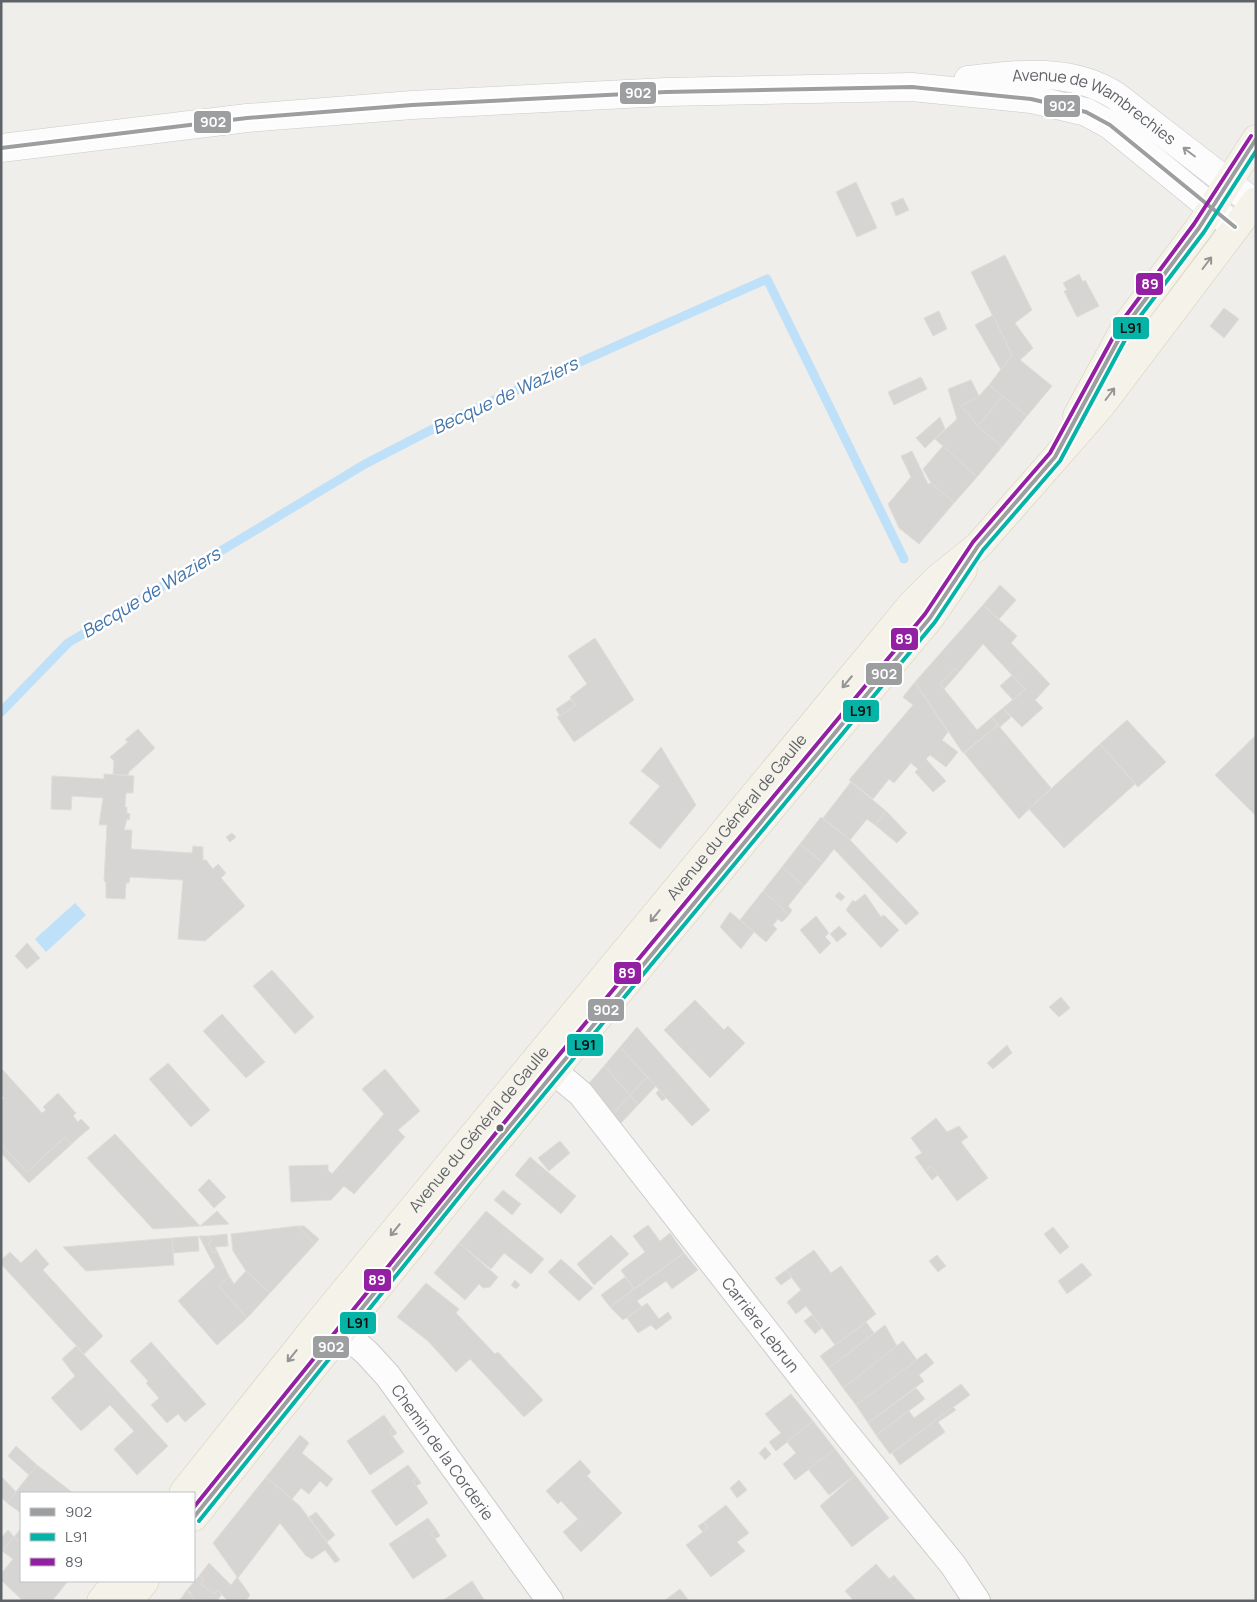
<svg xmlns="http://www.w3.org/2000/svg" width="1257" height="1602" font-family="Manrope,sans-serif">
<rect width="100%" height="100%" fill="#efeeea"/>
<path fill="#bfe0f9" d="M75,903L86,915L46,952L35,939Z"/>
<g fill="none" stroke-linecap="round" stroke-linejoin="round">
<path stroke="#bfe0f9" stroke-width="9" d="M1,712L68,643L365,464L458,416L767,279L904,559"/>
</g>
<g fill="#d6d5d3" stroke="#deddd9">
<path d="M856,182L877,228L857,237L836,192Z"/>
<path d="M903,198L909,210L896,216L891,203Z"/>
<path d="M1005,255L1032,310L1015,323L1033,348L1020,360L1052,386L1027,416L989,385L1012,355L971,272Z"/>
<path d="M1079,274L1083,282L1085,280L1099,306L1077,317L1064,291L1067,290L1063,283Z"/>
<path d="M1224,308L1239,319L1224,338L1210,326Z"/>
<path d="M939,311L947,329L933,336L924,318Z"/>
<path d="M993,315L1012,355L1001,370L975,325Z"/>
<path d="M921,377L927,389L894,405L888,392Z"/>
<path d="M971,380L979,396L961,406L978,426L1002,447L977,477L935,439L957,419L948,389Z"/>
<path d="M989,385L1003,396L978,426L961,406L979,396Z"/>
<path d="M1003,396L1027,416L1002,447L978,426Z"/>
<path d="M940,417L945,429L925,448L916,438Z"/>
<path d="M943,446L977,477L954,503L931,483L923,469Z"/>
<path d="M912,451L928,484L931,483L954,503L919,544L899,528L888,504L911,477L901,456Z"/>
<path d="M1000,585L1016,600L999,619L983,605Z"/>
<path d="M983,605L1017,636L1011,643L1050,684L1035,700L1043,708L1022,727L1003,708L1025,689L983,644L959,672L955,668L940,684L977,730L992,717L998,725L963,753L915,682Z"/>
<path d="M595,638L634,700L574,742L557,717L576,705L570,697L587,684L568,656Z"/>
<path d="M955,668L959,672L944,689L940,684Z"/>
<path d="M1012,675L1025,689L1013,700L1000,686Z"/>
<path d="M915,682L948,732L942,740L958,752L946,767L930,755L926,759L946,781L933,792L915,772L918,769L911,763L894,783L889,779L873,799L849,780L913,705L903,697Z"/>
<path d="M571,699L576,705L560,716L556,709Z"/>
<path d="M1003,708L1011,717L1000,727L992,717Z"/>
<path d="M1127,720L1166,762L1138,787L1100,744Z"/>
<path d="M998,725L1051,788L1019,819L964,753Z"/>
<path d="M138,729L155,748L129,772L128,775H113L114,761L110,757L128,742L125,740Z"/>
<path d="M1256,735V816L1215,775Z"/>
<path d="M1100,744L1135,784L1064,848L1029,809Z"/>
<path d="M661,747L696,805L660,849L629,823L660,786L641,771Z"/>
<path d="M104,774L134,776L133,793H126L125,807H127V813L130,814L129,820L127,819L124,830H132L131,849L192,853L193,846L203,847V860H206L213,869L218,864L226,873L221,878L245,906L205,941L178,939L183,880L130,877L129,883H126L125,899L106,898V882L104,881L107,825H99L103,798L72,796L71,810L51,809L52,776L104,779Z"/>
<path d="M851,782L886,811L875,825L867,819L850,840L823,818Z"/>
<path d="M886,811L907,833L897,843L875,825Z"/>
<path d="M821,817L850,840L919,913L906,925L834,849L823,863L800,844Z"/>
<path d="M232,833L236,837L230,842L226,837Z"/>
<path d="M800,844L823,863L804,886L782,867Z"/>
<path d="M782,867L804,886L788,906L792,910L789,915L763,891Z"/>
<path d="M763,891L789,915L782,922L778,919L773,925L777,929L766,942L740,920Z"/>
<path d="M839,892L845,897L841,901L835,896Z"/>
<path d="M865,894L881,917L884,915L899,930L881,948L846,910L853,900L855,902Z"/>
<path d="M730,912L754,932L741,949L720,927Z"/>
<path d="M816,916L829,933L825,937L831,943L820,954L800,930Z"/>
<path d="M839,926L847,934L837,942L830,934Z"/>
<path d="M27,943L40,958L27,969L15,956Z"/>
<path d="M272,970L314,1017L295,1034L253,986Z"/>
<path d="M1061,997L1070,1008L1059,1017L1049,1007Z"/>
<path d="M695,1000L724,1030L728,1026L745,1043L710,1078L664,1030Z"/>
<path d="M222,1014L265,1062L246,1078L203,1031Z"/>
<path d="M637,1027L710,1110L692,1126L620,1047Z"/>
<path d="M1007,1045L1012,1053L993,1069L987,1063Z"/>
<path d="M620,1047L647,1077L630,1095L604,1066Z"/>
<path d="M168,1063L210,1110L191,1127L149,1079Z"/>
<path d="M604,1066L630,1095L612,1115L585,1088Z"/>
<path d="M1,1068L42,1113L46,1110L43,1107L58,1093L76,1113L73,1116L78,1122L81,1119L90,1128L71,1144L65,1137L27,1172L1,1144V1100L4,1098L1,1095Z"/>
<path d="M385,1069L420,1111L398,1130L405,1137L354,1194L344,1186L331,1200L291,1202L289,1166L328,1165V1170L332,1174L384,1114L362,1089Z"/>
<path d="M647,1077L656,1086L638,1105L630,1095Z"/>
<path d="M659,1090L666,1098L662,1101L656,1093Z"/>
<path d="M630,1095L638,1105L621,1123L612,1115Z"/>
<path d="M936,1118L947,1132L959,1126L968,1137L961,1142L988,1178L957,1201L931,1166L925,1171L915,1157L922,1153L911,1138Z"/>
<path d="M115,1134L200,1226L153,1229L87,1158Z"/>
<path d="M65,1137L71,1144L75,1141L29,1183L1,1153V1144L27,1172Z"/>
<path d="M560,1141L570,1153L549,1171L538,1158Z"/>
<path d="M530,1157L576,1196L561,1214L515,1175Z"/>
<path d="M931,1166L938,1175L932,1180L925,1171Z"/>
<path d="M209,1179L226,1197L214,1208L198,1190Z"/>
<path d="M503,1190L521,1204L512,1215L494,1200Z"/>
<path d="M217,1211L229,1224L200,1226Z"/>
<path d="M486,1211L544,1259L531,1274L504,1253L491,1269L459,1243Z"/>
<path d="M648,1225L660,1241L670,1233L684,1253L634,1289L621,1270L645,1252L633,1236Z"/>
<path d="M297,1226H304L319,1239L315,1244Z"/>
<path d="M297,1226L315,1244L270,1293L246,1271L233,1251L231,1234Z"/>
<path d="M1053,1227L1069,1247L1060,1254L1044,1234Z"/>
<path d="M227,1234L228,1246L215,1247L217,1251L213,1253L208,1243L211,1241L209,1236Z"/>
<path d="M611,1235L629,1254L594,1285L577,1264Z"/>
<path d="M198,1236L199,1251L173,1253L172,1238Z"/>
<path d="M199,1236H209L211,1241L208,1243L213,1253L217,1251L229,1276L219,1286L247,1318L217,1345L178,1301L215,1267Z"/>
<path d="M172,1238L174,1265L86,1271L63,1247Z"/>
<path d="M459,1243L498,1277L490,1287L483,1288L479,1284L465,1300L434,1273Z"/>
<path d="M36,1249L49,1264L43,1270L103,1336L84,1354L1,1264V1260L10,1252L21,1263Z"/>
<path d="M814,1250L831,1273L841,1266L876,1314L835,1345L806,1306L796,1314L787,1302L801,1290L786,1270Z"/>
<path d="M684,1253L698,1270L672,1289L666,1281L637,1301L642,1307L623,1320L610,1307Z"/>
<path d="M937,1255L946,1266L938,1272L929,1261Z"/>
<path d="M561,1259L593,1288L579,1301L548,1272Z"/>
<path d="M1082,1263L1092,1275L1067,1294L1058,1281Z"/>
<path d="M786,1270L792,1277L781,1285L775,1278Z"/>
<path d="M246,1271L270,1293L247,1318L219,1286L229,1276L234,1284Z"/>
<path d="M625,1277L634,1289L610,1307L601,1295Z"/>
<path d="M515,1280L520,1285L516,1289L511,1285Z"/>
<path d="M426,1283L459,1309L456,1313L495,1354L498,1352L543,1400L524,1417L470,1359L456,1372L428,1341L397,1317Z"/>
<path d="M647,1303L659,1319L668,1312L672,1318L656,1330L651,1325L638,1333L627,1318Z"/>
<path d="M812,1315L822,1328L815,1334L804,1321Z"/>
<path d="M866,1322L874,1333L829,1368L820,1356Z"/>
<path d="M885,1325L897,1346L843,1388L829,1368Z"/>
<path d="M903,1341L917,1360L856,1405L843,1388Z"/>
<path d="M151,1342L206,1404L185,1422L178,1414L167,1423L151,1405L159,1398L146,1383L148,1381L130,1361Z"/>
<path d="M76,1346L168,1446L137,1475L114,1449L134,1431L110,1405L81,1431L51,1398L75,1376L62,1359Z"/>
<path d="M926,1353L934,1363L919,1375L924,1381L868,1423L856,1405Z"/>
<path d="M961,1384L970,1395L890,1454L876,1435L909,1411L914,1418Z"/>
<path d="M916,1388L925,1399L876,1435L868,1423Z"/>
<path d="M791,1394L813,1421L776,1451L769,1442L781,1433L765,1414Z"/>
<path d="M953,1407L956,1410L938,1422L945,1432L900,1465L892,1453Z"/>
<path d="M384,1415L393,1428L389,1431L404,1452L370,1475L347,1441Z"/>
<path d="M813,1421L835,1449L795,1480L783,1464L796,1453L787,1442Z"/>
<path d="M393,1428L397,1433L393,1436L389,1431Z"/>
<path d="M300,1435L309,1443L302,1453L333,1479L327,1487L320,1481L309,1494L301,1488L292,1499L266,1477Z"/>
<path d="M16,1446L37,1465L29,1475L8,1456Z"/>
<path d="M765,1447L771,1454L765,1460L759,1453Z"/>
<path d="M835,1449L855,1475L829,1495L808,1469Z"/>
<path d="M580,1460L591,1472L587,1476L622,1513L581,1552L563,1532L578,1519L561,1501L558,1504L546,1491Z"/>
<path d="M37,1465L73,1493H21V1513L7,1503Z"/>
<path d="M408,1465L417,1477L413,1481L428,1503L396,1526L371,1491Z"/>
<path d="M855,1475L889,1518L852,1547L820,1506Z"/>
<path d="M1,1476L16,1492L7,1503L1,1497Z"/>
<path d="M266,1477L300,1506L340,1560L335,1563L325,1550L312,1559L306,1556L280,1523L238,1578L213,1543Z"/>
<path d="M417,1477L421,1483L416,1486L413,1481Z"/>
<path d="M739,1480L747,1490L737,1498L730,1488Z"/>
<path d="M726,1505L749,1533L737,1542L745,1551L711,1577L686,1545L708,1528L704,1522Z"/>
<path d="M316,1512L335,1535L327,1542L309,1517Z"/>
<path d="M428,1518L436,1529L431,1533L447,1556L413,1579L389,1544Z"/>
<path d="M704,1522L708,1528L703,1532L698,1526Z"/>
<path d="M21,1528V1543L14,1537Z"/>
<path d="M436,1529L440,1536L435,1539L431,1533Z"/>
<path d="M8,1530L14,1537L2,1551L1,1538Z"/>
<path d="M14,1537L21,1543V1581H68L52,1601H23L1,1580V1574L13,1559L2,1551Z"/>
<path d="M209,1563L231,1585L237,1577L250,1595L246,1601H228L217,1590L214,1594L201,1584L204,1580L199,1576Z"/>
<path d="M876,1564L894,1584L898,1580L917,1601H854L845,1591Z"/>
<path d="M894,1575L898,1580L894,1584L889,1579Z"/>
<path d="M199,1576L204,1580L201,1584L214,1594L217,1590L222,1594L217,1601H195L190,1596L191,1593L187,1590Z"/>
<path d="M472,1581L485,1601H442Z"/>
<path d="M680,1589L689,1601H664Z"/>
<path d="M187,1590L195,1601H179Z"/>
</g>
<g fill="none" stroke-linecap="round" stroke-linejoin="round">
<defs>
<g id="street">
<path id="s1" d="M537,1057L581,1094L839,1425L953,1565L977,1601"/>
<path id="s2" d="M325,1316L367,1353L388,1376L550,1601"/>
</g>
<g id="secondary">
<path id="s3" d="M968,80C1019,74 1071,67 1116,96L1254,203"/>
<path d="M1,148L247,118L412,105L666,92L912,87L1031,99L1086,112L1110,125L1235,227"/>
</g>
<g id="primary">
<path d="M1077,416L1127,324L1199,228L1256,139"/>
<path id="s4" d="M183,1493L324,1316L912,604L937,579L978,546L1100,407L1256,201"/>
<path d="M194,1517C434,1213 681,916 930,618L963,570"/>
<path d="M101,1601L117,1581"/>
<path d="M129,1601L145,1581"/>
</g>
</defs>
<use href="#street" stroke="#cbcccc" stroke-width="28"/>
<use href="#secondary" stroke="#cacacb" stroke-width="29"/>
<use href="#primary" stroke="#d7ceb8" stroke-width="29"/>
<use href="#street" stroke="#fdfcfc" stroke-width="26"/>
<use href="#secondary" stroke="#fdfcfc" stroke-width="28"/>
<use href="#primary" stroke="#f4f2e9" stroke-width="28"/>
<defs>
<g id="bus-1">
<path d="M1,148L247,118L412,105L666,92L912,87L1031,99L1086,112L1110,125L1235,227"/>
<path d="M194,1517L467,1178L930,618L978,546L1055,457L1127,324L1199,228L1256,139"/>
</g>
<path id="bus-2" d="M199,1521L472,1181L935,622L983,550L1060,461L1132,327L1204,232L1256,151"/>
<path id="bus-3" d="M194,1507L554,1061L925,614L973,542L1050,453L1122,321L1194,224L1251,136"/>
</defs>
<use href="#bus-1" stroke="#fff" stroke-width="8"/>
<use href="#bus-2" stroke="#fff" stroke-width="8"/>
<use href="#bus-3" stroke="#fff" stroke-width="8"/>
<use href="#bus-1" stroke="#9d9ea0" stroke-width="4"/>
<use href="#bus-2" stroke="#05b4a7" stroke-width="4"/>
<use href="#bus-3" stroke="#9320a3" stroke-width="4"/>
</g>
<defs><path id="oneway-shaft" d="M-6 0H5M1.5-3L5.5 0L1.5 3" fill="none" stroke-width="1.6" stroke-linecap="round" stroke-linejoin="round" transform="scale(1.25)"/></defs>
<use stroke="#96999c" href="#oneway-shaft" transform="translate(1189 152) rotate(-143)"/>
<g stroke="#939595">
<use href="#oneway-shaft" transform="translate(1207 263) rotate(-53)"/>
<use href="#oneway-shaft" transform="translate(1110 394) rotate(-53)"/>
<use href="#oneway-shaft" transform="translate(847 682) rotate(130)"/>
<use href="#oneway-shaft" transform="translate(655 916) rotate(129)"/>
<use href="#oneway-shaft" transform="translate(395 1230) rotate(129)"/>
<use href="#oneway-shaft" transform="translate(292 1356) rotate(129)"/>
</g>
<circle fill="#5f6368" stroke="#fff" stroke-width="2" cx="500" cy="1128" r="4.5"/>
<g text-anchor="middle" stroke-width="5" stroke-linejoin="round" paint-order="stroke">
<g font-size="16" fill="#5f6368" stroke="#fff">
<text dy="6" stroke="none"><textPath href="#s3" startOffset="135">Avenue de Wambrechies</textPath></text>
<text dy="6" stroke="none"><textPath href="#s4" startOffset="874">Avenue du Général de Gaulle</textPath></text>
<text dy="6" stroke="none"><textPath href="#s4" startOffset="469">Avenue du Général de Gaulle</textPath></text>
<text dy="6" stroke="none"><textPath href="#s1" startOffset="350">Carrière Lebrun</textPath></text>
<text dy="6" stroke="none"><textPath href="#s2" startOffset="181">Chemin de la Corderie</textPath></text>
</g>
<g font-size="18" font-style="italic" fill="#4174aa" stroke="#fff">
<text transform="translate(505 396) rotate(-25)" y="6">Becque de Waziers</text>
<text transform="translate(151 593) rotate(-31)" y="6">Becque de Waziers</text>
</g>
</g>
<g stroke="#fff" stroke-width="2">
<rect x="619" y="81" width="38" height="24" rx="5" fill="#9d9ea0"/>
<rect x="1043" y="94" width="38" height="24" rx="5" fill="#9d9ea0"/>
<rect x="193" y="110" width="39" height="24" rx="5" fill="#9d9ea0"/>
<rect x="1135" y="272" width="29" height="24" rx="5" fill="#9320a3"/>
<rect x="1112" y="316" width="38" height="24" rx="5" fill="#05b4a7"/>
<rect x="890" y="627" width="29" height="24" rx="5" fill="#9320a3"/>
<rect x="865" y="662" width="38" height="24" rx="5" fill="#9d9ea0"/>
<rect x="842" y="699" width="38" height="24" rx="5" fill="#05b4a7"/>
<rect x="613" y="961" width="29" height="24" rx="5" fill="#9320a3"/>
<rect x="587" y="998" width="38" height="24" rx="5" fill="#9d9ea0"/>
<rect x="566" y="1033" width="38" height="24" rx="5" fill="#05b4a7"/>
<rect x="363" y="1268" width="29" height="24" rx="5" fill="#9320a3"/>
<rect x="339" y="1311" width="38" height="24" rx="5" fill="#05b4a7"/>
<rect x="312" y="1335" width="38" height="24" rx="5" fill="#9d9ea0"/>
</g>
<g font-size="14" text-anchor="middle" font-weight="bold" fill="#fff">
<text x="638" y="98">902</text>
<text x="1062" y="111">902</text>
<text x="213" y="127">902</text>
<text x="1150" y="289">89</text>
<text x="904" y="644">89</text>
<text x="884" y="679">902</text>
<text x="627" y="978">89</text>
<text x="606" y="1015">902</text>
<text x="377" y="1285">89</text>
<text x="331" y="1352">902</text>
</g>
<g font-size="14" text-anchor="middle" font-weight="bold" fill="#111">
<text x="1131" y="333">L91</text>
<text x="861" y="716">L91</text>
<text x="585" y="1050">L91</text>
<text x="358" y="1328">L91</text>
</g>
<rect width="1257" height="1602" fill="none" stroke="#5f6368" stroke-width="5"/>
<rect x="20" y="1492" width="175" height="90" fill="#ffffff" stroke="#bfc1c3"/>
<rect x="30" y="1508" width="25" height="8" fill="#9d9ea0" stroke="#bfc1c3"/>
<text x="65" y="1517" font-size="15" fill="#5f6368">902</text>
<rect x="30" y="1533" width="25" height="8" fill="#05b4a7" stroke="#bfc1c3"/>
<text x="65" y="1542" font-size="15" fill="#5f6368">L91</text>
<rect x="30" y="1558" width="25" height="8" fill="#9320a3" stroke="#bfc1c3"/>
<text x="65" y="1567" font-size="15" fill="#5f6368">89</text>
</svg>
